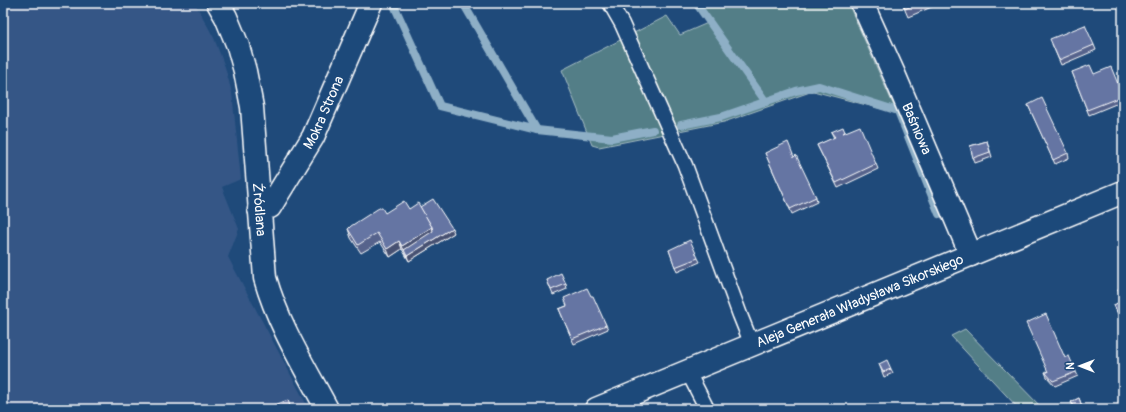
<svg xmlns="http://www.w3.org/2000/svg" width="1126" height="412" font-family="Pangolin,sans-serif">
<rect width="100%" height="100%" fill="#1f4a7a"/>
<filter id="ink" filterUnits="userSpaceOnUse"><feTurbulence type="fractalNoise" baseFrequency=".025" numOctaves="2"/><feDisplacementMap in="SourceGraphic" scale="8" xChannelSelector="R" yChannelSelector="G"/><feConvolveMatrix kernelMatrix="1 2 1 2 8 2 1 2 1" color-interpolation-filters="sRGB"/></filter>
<g filter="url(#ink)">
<path fill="#345786" d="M3,3H195L214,38L225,67L232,93L241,179L222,187L239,229L228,257L309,409H3Z"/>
<g fill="#527e87" stroke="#a8bec3">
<path d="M699,3H848L897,113L813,91L724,122L599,147L592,145L562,70L667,16L680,35L710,22Z"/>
<path d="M965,329L1043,409H1019L951,336Z"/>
</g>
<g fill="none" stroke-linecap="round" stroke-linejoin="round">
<g stroke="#8eafc6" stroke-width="8">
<path d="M393,3L440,106L537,130L612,138L653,130"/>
<path d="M463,3L537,130"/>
<path d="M696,3L766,102"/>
<path d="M681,125L721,117L796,91L819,86L898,111L939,214"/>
</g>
<defs>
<g id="lane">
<path d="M610,3L622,24L685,165L740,315L752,345"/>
<path d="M688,372L707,409"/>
</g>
<g id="street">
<path id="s1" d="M218,3L226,17L238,46L245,71L252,107L265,278C278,324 304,366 327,409"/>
<path id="s2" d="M862,3L894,74L971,255"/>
<path id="s3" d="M259,209L270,207L313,137L371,3"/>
</g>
<g id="secondary">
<path id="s4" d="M596,409L1123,192"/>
</g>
</defs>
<use href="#lane" stroke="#fff" stroke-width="17"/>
<use href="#street" stroke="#fff" stroke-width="25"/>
<use href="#secondary" stroke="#fff" stroke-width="25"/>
<use href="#lane" stroke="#1f4a7a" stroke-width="14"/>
<use href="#street" stroke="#1f4a7a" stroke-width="22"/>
<use href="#secondary" stroke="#1f4a7a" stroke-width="22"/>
</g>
<g fill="#57648c" stroke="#fff">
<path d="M902,3H941L908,17Z"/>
<path d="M1052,44L1094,45L1096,50L1061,65Z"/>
<path d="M1072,72L1094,74L1123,96V101L1089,115Z"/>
<path d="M1028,105L1068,153L1069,158L1055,164Z"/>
<path d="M831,132H845L876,164L878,169L838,188L817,145L834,138Z"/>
<path d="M987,141L992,157L975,163L970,146Z"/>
<path d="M765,153L794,157L816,197L817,202L792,214Z"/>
<path d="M420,207L454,233L409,261L402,249L390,257L380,242L361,253L351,238L348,229L385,213Z"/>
<path d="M669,250L698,258L700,262L677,272Z"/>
<path d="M547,280L566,284L567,289L553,295Z"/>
<path d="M1123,287V326L1114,305L1122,301L1118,289Z"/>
<path d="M591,296L606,325L608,329L574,344L559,309Z"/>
<path d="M1065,358L1076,372L1078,376L1055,386L1047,377L1045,372H1047Z"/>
<path d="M879,364L891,369L893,373L884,377Z"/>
<path d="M1079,398L1083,409H1075L1073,406L1071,402Z"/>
</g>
<g fill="#475172" stroke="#fff">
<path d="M432,227L435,235L404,250L402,246Z"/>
<path d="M452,228L454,233L409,261L407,256Z"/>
<path d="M399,241L402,249L390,257L387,249Z"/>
</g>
<g fill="#6574a3" stroke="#fff">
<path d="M903,3H918L905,9Z"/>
<path d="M1085,25L1094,45L1059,60L1050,39Z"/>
<path d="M1090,65L1094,74L1111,67L1123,96L1087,110L1072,72Z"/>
<path d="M1042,98L1068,153L1053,160L1028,105Z"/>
<path d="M860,126L876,164L836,183L817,145L835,137L831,132L843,127L845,132L843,133Z"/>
<path d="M987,141L990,152L973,158L970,146Z"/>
<path d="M788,142L794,157L796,155L816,197L790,209L765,153Z"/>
<path d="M433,199L452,228L407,256L404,250L433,231L432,227L420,207Z"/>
<path d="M404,201L409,209L418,203L432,227L402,246L399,241L387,249L377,233L358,245L348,229L351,226L379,208H382L385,213Z"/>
<path d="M690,240L698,258L675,267L669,250Z"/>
<path d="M561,273L566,284L551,290L547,280Z"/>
<path d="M1123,287V324L1114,305L1123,300L1118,289Z"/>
<path d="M587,288L591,296H593L606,325L572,339L559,309L567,306L564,298Z"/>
<path d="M1046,314L1065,358L1069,356L1076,372L1053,381L1045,372H1048L1026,323Z"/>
<path d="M887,360L891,369L883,372L879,364Z"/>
<path d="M1079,398L1082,407L1079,409H1077L1071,402Z"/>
<path d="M288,400L291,409H264Z"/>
</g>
</g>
<g text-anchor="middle" stroke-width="4" stroke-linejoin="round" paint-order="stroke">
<g font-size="14" fill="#fff" stroke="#1f4a7a">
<text dy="5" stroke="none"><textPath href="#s3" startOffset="120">Mokra Strona</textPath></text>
<text dy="5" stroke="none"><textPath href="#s2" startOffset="137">Baśniowa</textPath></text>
<text dy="5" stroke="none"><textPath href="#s1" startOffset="213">Źródlana</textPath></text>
<text dy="5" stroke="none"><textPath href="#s4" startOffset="285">Aleja Generała Władysława Sikorskiego</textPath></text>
</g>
</g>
<rect width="1126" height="412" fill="none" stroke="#1f4a7a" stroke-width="16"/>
<rect x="8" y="8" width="1110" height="396" fill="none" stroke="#fff" stroke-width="1.5" filter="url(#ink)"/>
<g transform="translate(1080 366) rotate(270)" stroke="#1f4a7a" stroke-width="3" paint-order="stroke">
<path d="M0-3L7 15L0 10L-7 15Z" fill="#ffffff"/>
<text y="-6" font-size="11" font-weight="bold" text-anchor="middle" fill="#ffffff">N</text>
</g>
</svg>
